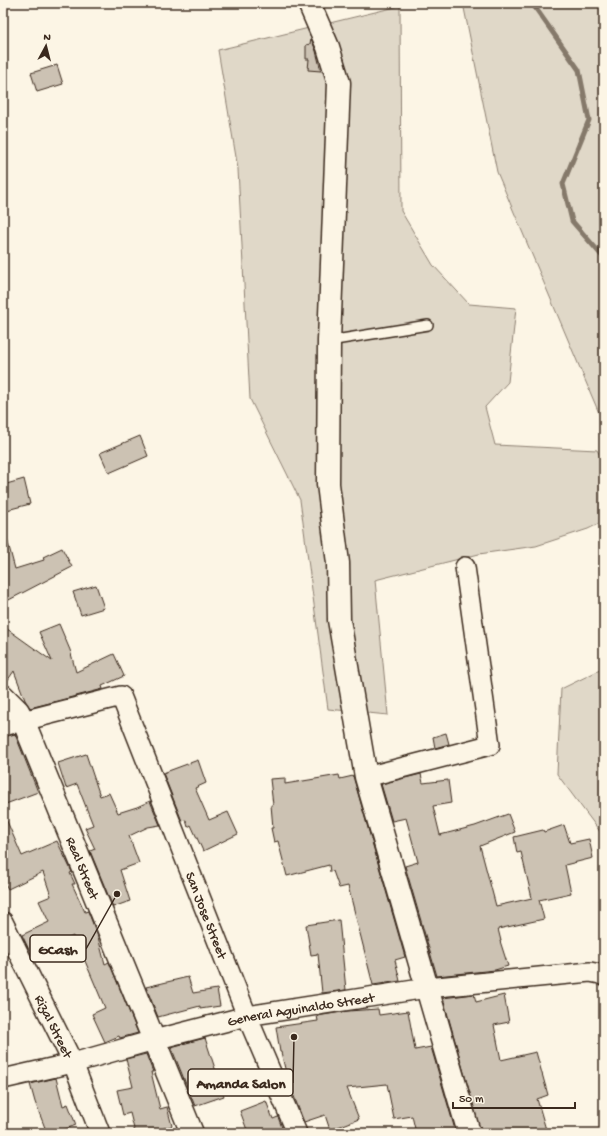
<svg xmlns="http://www.w3.org/2000/svg" width="607" height="1136" font-family="'Gochi Hand',sans-serif">
<rect width="100%" height="100%" fill="#fcf5e5"/>
<filter id="ink" filterUnits="userSpaceOnUse"><feTurbulence type="fractalNoise" baseFrequency=".025" numOctaves="2"/><feDisplacementMap in="SourceGraphic" scale="8" xChannelSelector="R" yChannelSelector="G"/><feConvolveMatrix kernelMatrix="1 2 1 2 8 2 1 2 1" color-interpolation-filters="sRGB"/></filter>
<g filter="url(#ink)">
<g fill="#e0d8c8" stroke="#8e8173">
<path d="M463,3H604V434L599,413L497,172Z"/>
<path d="M400,6L401,211L433,265L469,304L516,308L508,382L485,407L495,445L597,450L604,463V521L588,529L536,546L479,554L375,580L388,715L328,709L300,500L250,399L238,169L218,50Z"/>
<path d="M604,668V837L557,774L561,689Z"/>
</g>
<g fill="none" stroke-linecap="round" stroke-linejoin="round">
<path stroke="#85796b" stroke-width="5" d="M532,3L579,70L589,120L563,184L572,221L604,258"/>
</g>
<g fill="#ccc2b3" stroke="#3b2a1e">
<path d="M311,38L316,51L321,71L308,70L309,59H306V45L310,44Z"/>
<path d="M57,65L63,84L37,92L31,73Z"/>
<path d="M140,436L148,456L109,473L100,453Z"/>
<path d="M24,479L30,504L3,511V485Z"/>
<path d="M7,539L15,569L44,560L43,557L62,548L72,567L3,603V540Z"/>
<path d="M96,585L104,608L81,615L73,592Z"/>
<path d="M59,624L70,650L76,672L114,654L124,676L102,686L103,689L30,708L25,700L14,671L5,684H3V626L52,661L39,632Z"/>
<path d="M446,733L449,744L435,748L433,737Z"/>
<path d="M15,734L38,792L3,805V737Z"/>
<path d="M86,754L100,796L109,793L118,813L137,807L150,801L160,825L148,827L129,836L139,863L120,870L130,901L113,907L90,851L95,849L85,828L93,825L77,784L66,788L58,763Z"/>
<path d="M198,760L206,783L195,788L209,820L228,812L238,834L203,851L191,825L188,827L186,820L182,821L163,773Z"/>
<path d="M421,774L423,783L448,780L451,803L433,806L440,835L475,826L508,814L515,832L480,846L496,906L532,898L521,852L517,853L514,837L543,830L544,832L564,825L570,843L589,839L593,858L565,865L571,893L539,900L544,919L498,929L501,941H500L508,966L495,970L437,976L405,866L418,862L406,818L392,821L381,784Z"/>
<path d="M339,775L340,779L353,776L405,957L395,960L400,981L373,985L348,886L339,888L333,871L330,872L329,865L287,876L278,841L274,842L271,828H273L271,805H273L270,779L285,778V784Z"/>
<path d="M3,812L22,856L57,841L72,872L70,873L75,884H72L85,912L88,911L98,937L105,964L109,962L138,1033L120,1038L119,1036L105,1042L92,1014L105,1008L82,954L78,955L73,936L32,956L22,935L49,922L39,901L51,896L43,872L8,889L3,880Z"/>
<path d="M339,920L346,990L322,993L318,954L311,955L306,925Z"/>
<path d="M188,977L193,993L217,989L220,1006L200,1009V1006L158,1017L146,987Z"/>
<path d="M474,994L476,1002L504,995L509,1022L494,1025L501,1060L536,1052L548,1095L537,1099L547,1133H481L443,998Z"/>
<path d="M378,1009L379,1015L408,1011L415,1050L431,1047L456,1133H416L412,1116L394,1119L387,1084L347,1088L359,1119L330,1130L325,1115L304,1122L288,1081L281,1052H280L276,1027L318,1021L317,1016L348,1011Z"/>
<path d="M205,1038L224,1096L195,1106L171,1047Z"/>
<path d="M146,1054L153,1072H151L160,1109L167,1107L172,1126L146,1133H135L130,1113L123,1115L117,1090L133,1087L126,1059Z"/>
<path d="M56,1078L63,1106L68,1104L76,1125L55,1133H47L35,1102L30,1084Z"/>
<path d="M266,1101L273,1119L278,1117L284,1133H240L247,1130L240,1111Z"/>
</g>
<g fill="none" stroke-linecap="round" stroke-linejoin="round">
<defs>
<path id="lane" d="M329,341L428,325"/>
<g id="street">
<path id="s1" d="M3,726L121,696L247,1016L297,1133"/>
<path d="M366,777L490,745L465,567"/>
<path id="s2" d="M3,922L73,1063L100,1133"/>
<path id="s3" d="M3,1079L73,1063L154,1040L247,1016L427,988L590,972L600,974L604,976"/>
</g>
<g id="secondary">
<path d="M309,3L328,47L339,83L329,341L328,484L338,563L339,620L366,777L469,1133"/>
<path id="s4" d="M3,696L18,711L23,720L192,1133"/>
</g>
</defs>
<use href="#lane" stroke="#3b2a1e" stroke-width="12"/>
<use href="#street" stroke="#3b2a1e" stroke-width="22"/>
<use href="#secondary" stroke="#3b2a1e" stroke-width="25"/>
<use href="#lane" stroke="#fcf5e5" stroke-width="9"/>
<use href="#street" stroke="#fcf5e5" stroke-width="19"/>
<use href="#secondary" stroke="#fcf5e5" stroke-width="22"/>
</g>
</g>
<g text-anchor="middle" stroke-width="3.5" stroke-linejoin="round" paint-order="stroke">
<g font-size="14" fill="#3b2a1e" stroke="#fcf5e5">
<text dy="5" stroke="none"><textPath href="#s4" startOffset="191">Real Street</textPath></text>
<text dy="5" stroke="none"><textPath href="#s1" startOffset="357">San Jose Street</textPath></text>
<text dy="5" stroke="none"><textPath href="#s3" startOffset="306">General Aguinaldo Street</textPath></text>
<text dy="5" stroke="none"><textPath href="#s2" startOffset="116">Rizal Street</textPath></text>
</g>
</g>
<path fill="none" stroke="#3b2a1e" stroke-width="1.5" d="M117 894L86 949M294 1037L293 1083"/>
<g fill="#3b2a1e" stroke="#fcf5e5" stroke-width="1.5">
<circle cx="117" cy="894" r="4"/>
<circle cx="294" cy="1037" r="4"/>
</g>
<g fill="#fcf5e5" stroke="#3b2a1e" stroke-width="1.5">
<rect x="30" y="935" width="56" height="27" rx="4"/>
<rect x="188" y="1069" width="105" height="27" rx="4"/>
</g>
<g font-size="15" text-anchor="middle" font-weight="bold" fill="#3b2a1e">
<text x="58" y="954">GCash</text>
<text x="241" y="1088">Amanda Salon</text>
</g>
<rect width="607" height="1136" fill="none" stroke="#fcf5e5" stroke-width="16"/>
<rect x="8" y="8" width="591" height="1120" fill="none" stroke="#3b2a1e" stroke-width="1.5" filter="url(#ink)"/>
<g transform="translate(46 46) rotate(7)" stroke="#fcf5e5" stroke-width="3" paint-order="stroke">
<path d="M0-3L7 15L0 10L-7 15Z" fill="#3b2a1e"/>
<text y="-6" font-size="11" font-weight="bold" text-anchor="middle" fill="#3b2a1e">N</text>
</g>
<path d="M453 1102v6h122v-6" fill="none" stroke="#3b2a1e" stroke-width="2"/>
<text x="459" y="1102" font-size="12" fill="#3b2a1e" stroke="#fcf5e5" stroke-width="3" paint-order="stroke">50 m</text>
</svg>
